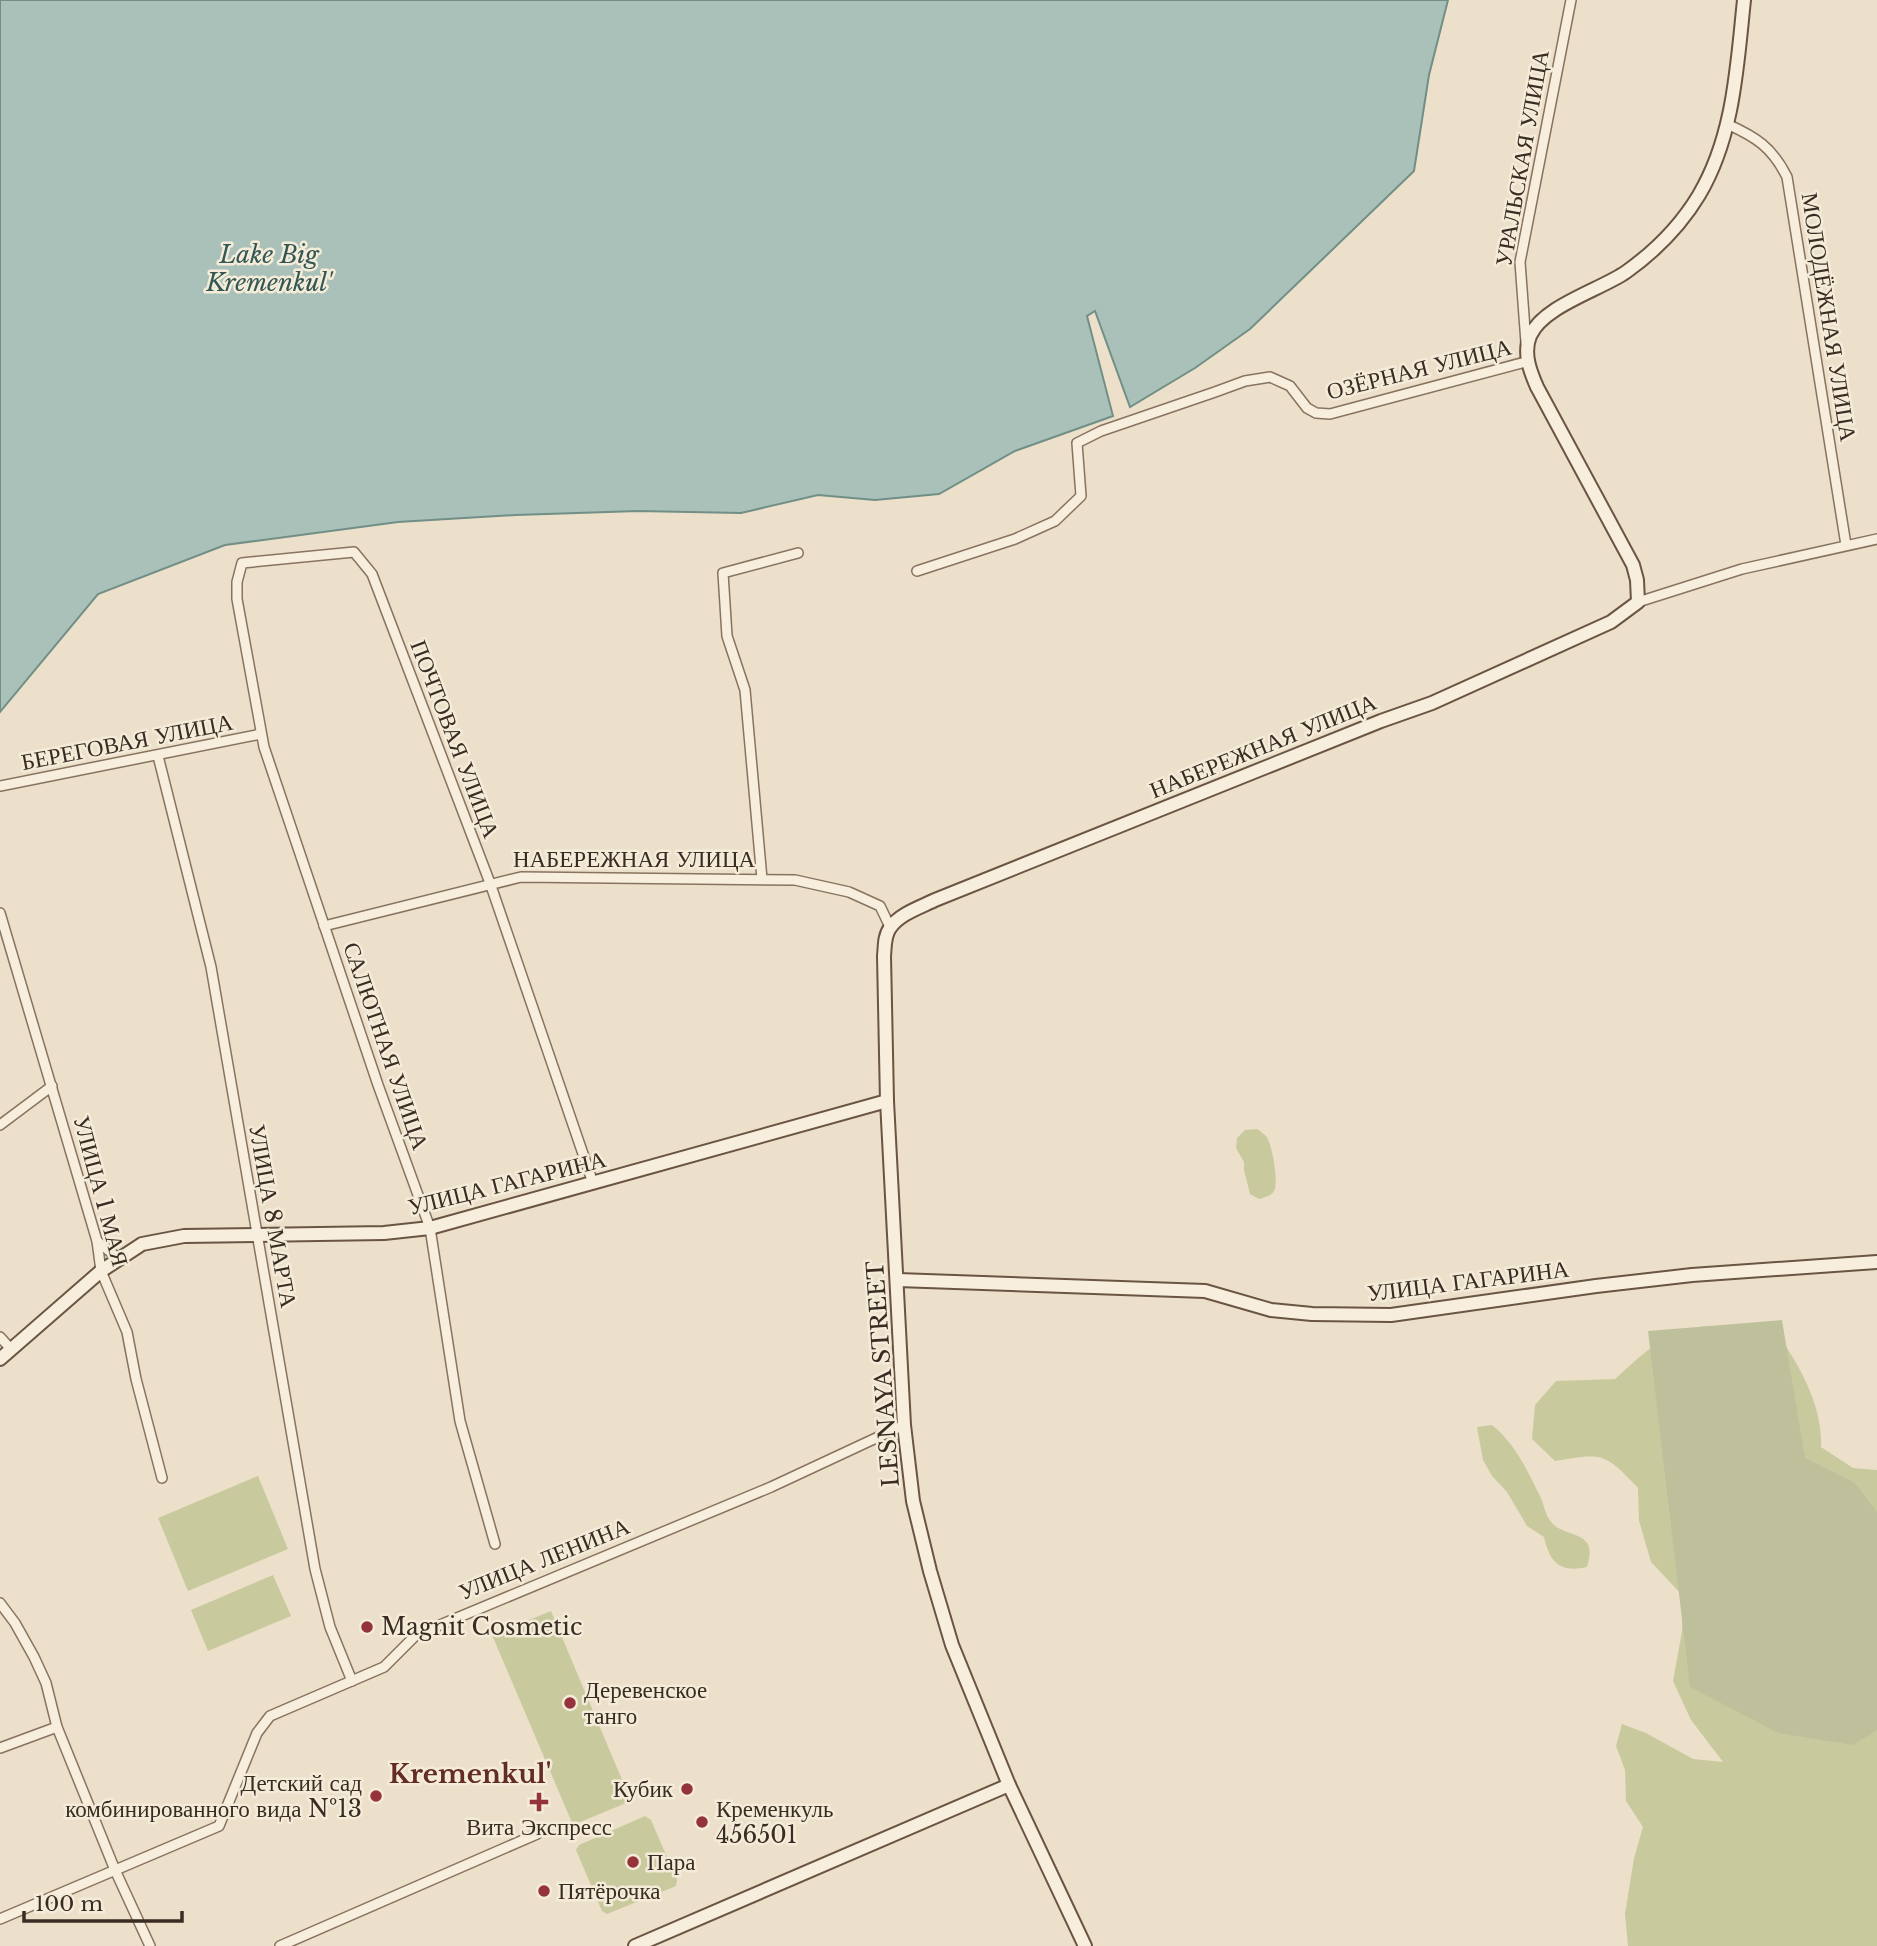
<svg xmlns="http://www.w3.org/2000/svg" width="1877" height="1946" font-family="'Libre Baskerville',serif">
<rect width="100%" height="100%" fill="#ece0ca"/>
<g fill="#c8ca9e">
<path d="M1257,1129C1260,1131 1263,1133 1266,1136C1272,1142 1279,1184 1274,1191C1271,1196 1265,1197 1259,1199L1250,1194L1244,1170V1162L1236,1148L1237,1138L1245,1130Z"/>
<path d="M1772,1325C1796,1361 1823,1402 1821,1447L1853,1468L1877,1470V1946H1628L1625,1914L1634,1858L1643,1827L1626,1801L1625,1770L1616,1746L1622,1724L1646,1733L1693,1759L1723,1762L1691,1720L1673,1681L1682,1631V1595L1651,1562L1639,1521L1638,1488C1604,1452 1603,1453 1555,1461L1532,1439L1535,1405L1556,1381L1615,1379C1645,1352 1668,1327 1712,1326C1732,1326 1751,1328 1772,1325Z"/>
<path d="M1492,1425C1515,1443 1528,1472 1541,1498C1544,1505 1545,1513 1549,1519C1562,1541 1600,1526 1587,1567C1560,1573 1550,1563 1544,1537L1527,1526L1507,1492L1492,1476L1483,1460L1477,1427Z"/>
<path d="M258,1476L288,1549L188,1591L158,1518Z"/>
<path d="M273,1575L291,1616L208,1651L191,1610Z"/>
<path d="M551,1611L631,1801L573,1825L492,1635Z"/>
<path d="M645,1816L651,1820L677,1880L676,1886L607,1914L602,1911L576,1850L579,1845Z"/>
</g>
<path fill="#bec09c" d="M1782,1320L1805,1458L1855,1483L1877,1512V1730L1853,1745L1778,1733L1690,1687L1648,1331Z"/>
<path fill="#aac1b9" stroke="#718f86" stroke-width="2" d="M0,0H1448L1429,75L1414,171L1250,329L1195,368L1130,407L1095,311L1087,316L1113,416L1015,451L939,494L875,500L818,495L741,513L638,511L516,515L398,522L225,545L98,594L0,712Z"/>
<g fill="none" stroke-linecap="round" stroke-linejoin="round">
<defs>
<g id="street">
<path d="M1727,124C1756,137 1772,147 1787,177L1846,545"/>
<path d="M1526,343L1520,262L1571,0"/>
<path d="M917,571L1015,539L1055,521L1081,496L1077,443L1101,431L1215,392L1245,381L1270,377L1290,386L1307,408L1316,413L1330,414L1529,361"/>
<path d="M1638,602L1742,569L1877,539"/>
<path d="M158,756L211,967L315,1569L330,1627L352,1681"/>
<path d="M0,786L261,734"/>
<path d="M762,879L745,690L727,636L723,573L798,553"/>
<path d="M0,913L97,1241L101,1271L127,1332L136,1379L162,1478"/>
<path d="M324,926L521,877L795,880L849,892L880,906L890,927"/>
<path d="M0,1125L52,1086"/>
<path d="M97,1241L119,1259"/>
<path d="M0,1337L11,1349"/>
<path d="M495,1544L460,1421L430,1228L378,1085L264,747L237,599V582L242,563L354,552L372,574L490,883L593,1183"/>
<path d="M0,1603L15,1623L34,1657L46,1683L57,1727L115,1870L150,1946"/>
<path d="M0,1748L57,1727"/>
<path d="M0,1919L219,1826L257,1733L270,1716L384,1667L416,1635L771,1487L904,1425"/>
<path d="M280,1946L537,1834"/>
</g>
<g id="secondary">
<path d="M898,1280L1205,1291L1271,1310L1312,1314L1391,1315L1596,1286L1692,1275L1877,1262"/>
<path d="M0,1359L101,1271L142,1244L184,1236L384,1233L430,1228L887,1101"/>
<path d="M635,1946L1009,1785"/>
<path d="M1085,1946L1009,1785L952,1645L930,1571L913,1501L904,1425L887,1101L884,956C885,947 884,936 890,928C899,914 921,907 935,900L1381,721L1432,703L1611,622L1638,602L1637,580L1633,565L1537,387C1530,371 1523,353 1530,336C1543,306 1600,290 1626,272C1654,252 1681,225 1699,195C1734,136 1737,66 1744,0"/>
</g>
</defs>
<use href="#street" stroke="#88735f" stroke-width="12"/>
<use href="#secondary" stroke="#6a5442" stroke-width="16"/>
<use href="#street" stroke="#f7eedd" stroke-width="9"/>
<use href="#secondary" stroke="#f7eedd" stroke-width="12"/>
</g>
<g fill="#943339" stroke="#f4ebd9" stroke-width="2.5">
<circle cx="367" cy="1627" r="7"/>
<circle cx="570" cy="1703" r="7"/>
<circle cx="687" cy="1789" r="7"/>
<circle cx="376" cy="1796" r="7"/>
<path d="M535.5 1791.5h7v7h7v7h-7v7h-7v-7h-7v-7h7z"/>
<circle cx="702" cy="1822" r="7"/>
<circle cx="633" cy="1862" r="7"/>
<circle cx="544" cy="1891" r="7"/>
</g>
<g text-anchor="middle" stroke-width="5" stroke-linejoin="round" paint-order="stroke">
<g font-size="23" fill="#3a2c22" stroke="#f4ebd9">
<text transform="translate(1522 158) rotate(-80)" y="8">УРАЛЬСКАЯ УЛИЦА</text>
<text transform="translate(1829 317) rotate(81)" y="8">МОЛОДЁЖНАЯ УЛИЦА</text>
<text transform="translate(1419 369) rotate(-14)" y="8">ОЗЁРНАЯ УЛИЦА</text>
<text transform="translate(455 739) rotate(69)" y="8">ПОЧТОВАЯ УЛИЦА</text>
<text transform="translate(127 742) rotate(-11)" y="8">БЕРЕГОВАЯ УЛИЦА</text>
<text transform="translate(1263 746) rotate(-22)" y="8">НАБЕРЕЖНАЯ УЛИЦА</text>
<text x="634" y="867">НАБЕРЕЖНАЯ УЛИЦА</text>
<text transform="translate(386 1046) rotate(71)" y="8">САЛЮТНАЯ УЛИЦА</text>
<text transform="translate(507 1183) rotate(-14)" y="8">УЛИЦА ГАГАРИНА</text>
<text transform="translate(101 1191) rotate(75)" y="8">УЛИЦА 1 МАЯ</text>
<text transform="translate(273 1216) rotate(80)" y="8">УЛИЦА 8 МАРТА</text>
<text transform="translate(1468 1281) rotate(-7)" y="8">УЛИЦА ГАГАРИНА</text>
<text transform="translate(883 1374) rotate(-94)" y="8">LESNAYA STREET</text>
<text transform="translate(544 1559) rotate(-22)" y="8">УЛИЦА ЛЕНИНА</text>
</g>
<g font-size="23" fill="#3a2c22" stroke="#f4ebd9" text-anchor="start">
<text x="381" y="1635">Magnit Cosmetic</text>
<text x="584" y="1698">Деревенское<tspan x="584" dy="26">танго</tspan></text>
<text x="362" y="1791" text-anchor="end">Детский сад<tspan x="362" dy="26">комбинированного вида №13</tspan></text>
<text x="673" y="1797" text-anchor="end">Кубик</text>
<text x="716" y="1817">Кременкуль<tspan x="716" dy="26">456501</tspan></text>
<text x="539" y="1835" text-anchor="middle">Вита Экспресс</text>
<text x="647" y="1870">Пара</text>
<text x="558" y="1899">Пятёрочка</text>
</g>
<g font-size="24" font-style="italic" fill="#325854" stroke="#f4ebd9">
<text x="269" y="263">Lake Big<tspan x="269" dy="28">Kremenkul'</tspan></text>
</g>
<g font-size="26" font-weight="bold" fill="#642d24" stroke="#f4ebd9">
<text x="470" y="1783">Kremenkul'</text>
</g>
</g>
<path d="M24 1911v10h158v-10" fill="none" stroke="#3a2c22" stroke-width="3.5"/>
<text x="35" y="1911" font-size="21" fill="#3a2c22" stroke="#f4ebd9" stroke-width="5" paint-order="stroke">100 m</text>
</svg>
